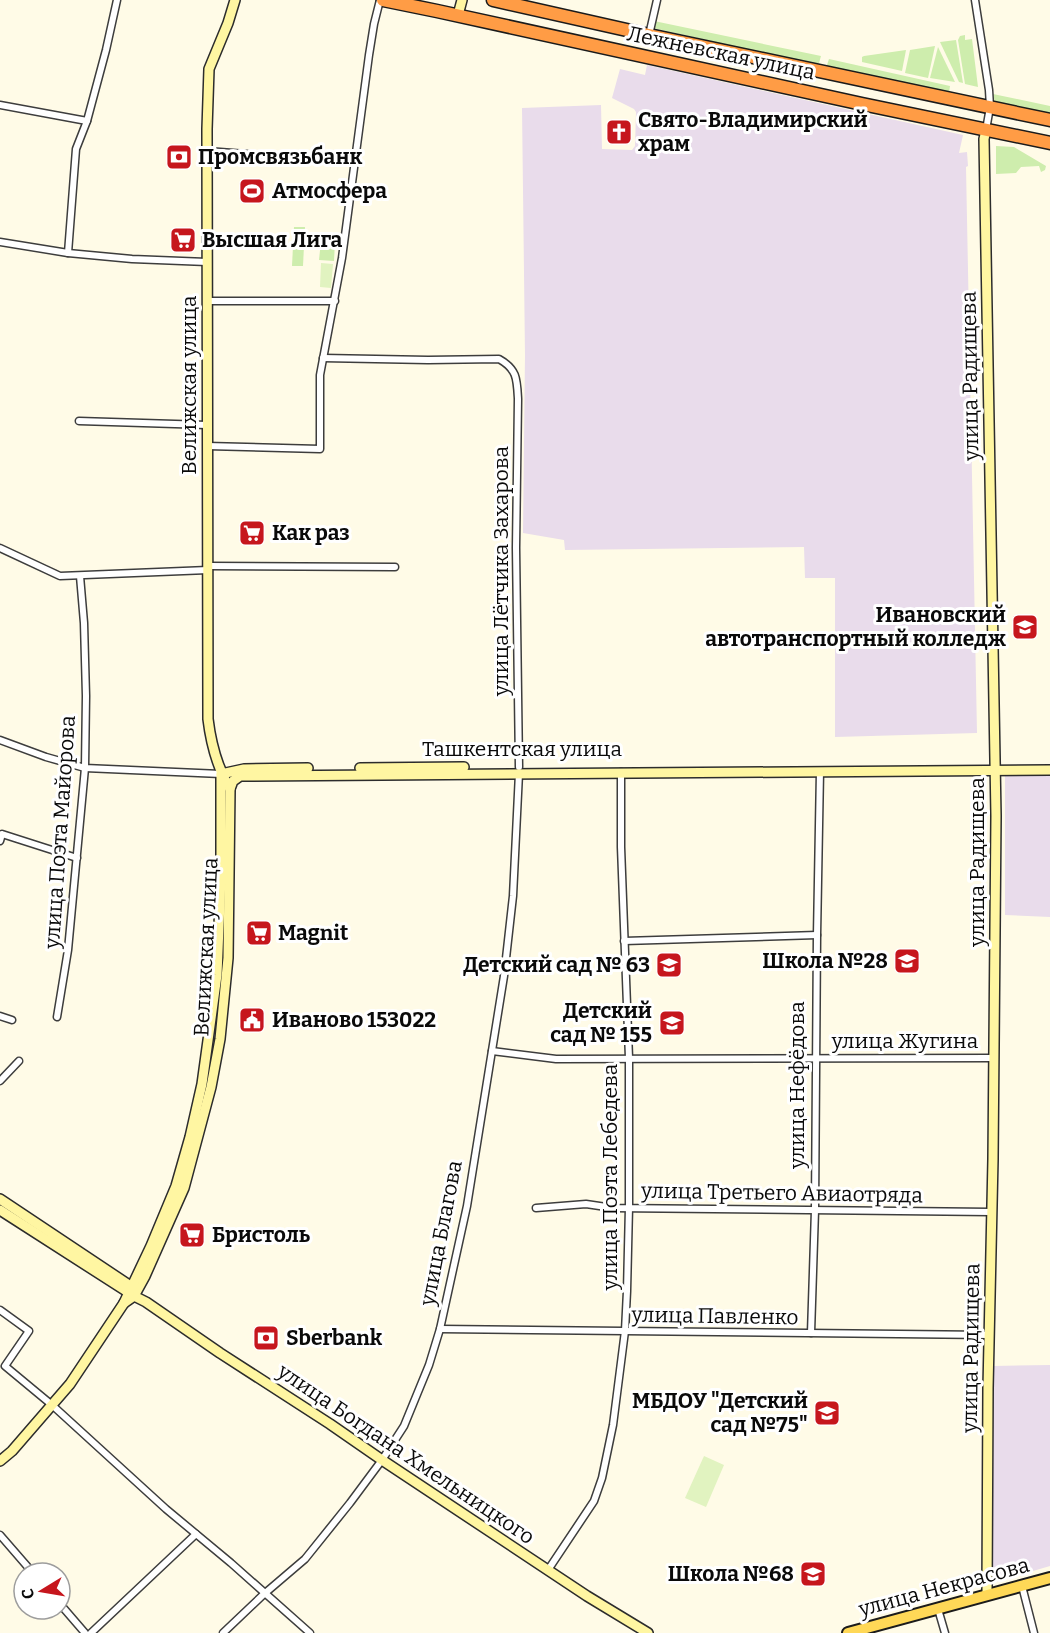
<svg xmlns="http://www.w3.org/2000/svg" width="1050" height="1633" font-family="Bitter,serif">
<rect width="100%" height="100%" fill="#fffbe7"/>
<g fill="#e9dceb">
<path d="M647,65L963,135L959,153L967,152L968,166L966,167L977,733L835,737V578H805L804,547L565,550L564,540L523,533L525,355L522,108L601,105L602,149L632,150L635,146L636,112L634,109L612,98L620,69L645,75Z"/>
<path d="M1005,774H1050V917L1005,915Z"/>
<path d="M1050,1365V1566L989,1584L994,1366Z"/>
</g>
<g fill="#ceedad">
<path d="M654,21L821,56L819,63L815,64L653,28Z"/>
<path d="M965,35V40L972,39L978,87L965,84L958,40L960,36Z"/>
<path d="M956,40L963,83L959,82L940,42Z"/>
<path d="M935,46L928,78L905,73L910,50Z"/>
<path d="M938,47L955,82L930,78Z"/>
<path d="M906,50L902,71L862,62V57L864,56Z"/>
<path d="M829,59L950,86L949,93L829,67L827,65Z"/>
<path d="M993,94L1050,106V113L995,102Z"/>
<path d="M996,146L1014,147L1046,166L1045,170L1041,172L1039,166L1021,167L1016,173L996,174Z"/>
<path d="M294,227H305L303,266H292Z"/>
<path d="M321,241L335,242L334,261L319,260Z"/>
</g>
<g fill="#e1f3c0">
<path d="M321,263L333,264L331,288L320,287Z"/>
<path d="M704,1456L724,1465L706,1507L685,1498Z"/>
</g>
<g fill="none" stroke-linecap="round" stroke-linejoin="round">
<defs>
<g id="street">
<path d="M975,0L989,90L990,107L986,130"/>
<path d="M649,35L657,0"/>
<path d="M0,105L87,121"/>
<path d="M207,151L355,162"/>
<path d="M0,242L68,253L132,259L207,262"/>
<path d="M68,253L76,149L87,121L106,50L117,0"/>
<path d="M207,301H335"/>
<path d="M323,358L428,360L499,359C517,369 517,379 518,399L516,548L519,767"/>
<path d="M79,421L207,425"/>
<path d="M207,446L320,449V375L342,258L369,55L374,24L380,0"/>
<path d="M0,548L60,576L208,570"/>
<path d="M208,566L395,567"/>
<path d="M0,740L46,757L85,768L221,774"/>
<path d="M0,841L2,834L77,858"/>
<path d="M624,941L817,935"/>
<path d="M0,1016L12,1020"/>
<path d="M57,1017L68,950L85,768L86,696L84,623L80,576"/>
<path d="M492,1051L556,1059L994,1058"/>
<path d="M0,1081L19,1061"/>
<path d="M536,1208L586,1204L613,1208L991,1212"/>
<path d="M0,1310L29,1331L5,1366L52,1405L166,1509L231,1563L310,1633"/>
<path d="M440,1329L989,1335"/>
<path d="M811,1333L815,1210L817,935L820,771"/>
<path d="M0,1535L33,1573"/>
<path d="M548,1570L594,1501L602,1478L613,1425L625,1331L627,1291L629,1207V1058L621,847V772"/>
<path d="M1022,1586L1034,1633"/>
<path d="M60,1604L85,1633"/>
<path d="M938,1609L945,1633"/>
<path d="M91,1633L196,1534"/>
<path d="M223,1633L264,1594L305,1559L350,1503L382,1460L404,1426L429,1365L440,1329L467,1206L504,976L513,896L519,773"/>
</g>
<g id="secondary">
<path d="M458,15L462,0"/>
<path d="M986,130L984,139L996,816L993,1159L988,1388L987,1594"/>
<path d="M360,768L464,767"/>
<path d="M221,774L244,769L308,768"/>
<path d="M230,789C217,767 211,744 208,719L207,129L209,69L228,23L235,0"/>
<path d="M0,1199L135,1289"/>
<path d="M0,1210L134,1296L146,1302L220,1353L330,1424L382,1460L587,1596L648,1633"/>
<path d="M124,1303L134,1296L145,1276L184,1188L211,1087L220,1039L228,958L230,789L233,781L240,776L1050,770"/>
<path d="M0,1461L12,1451L70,1384L124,1303L151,1246L176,1186L190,1137L202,1084L217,975L221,877V775"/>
</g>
<path id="primary" d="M848,1633L1050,1578"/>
<g id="highway">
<path d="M383,0L437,11L862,104L1050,143"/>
<path d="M493,0L649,35L1050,120"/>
</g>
</defs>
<use href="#street" stroke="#3d3d3d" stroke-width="9"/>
<use href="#secondary" stroke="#2c2c2c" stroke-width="12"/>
<use href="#primary" stroke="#1b1b1b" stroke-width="14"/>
<use href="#highway" stroke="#1b1b1b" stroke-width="15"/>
<use href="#street" stroke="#fff" stroke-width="6"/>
<use href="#secondary" stroke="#fff6a2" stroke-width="9"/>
<use href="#primary" stroke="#ffd857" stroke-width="10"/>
<use href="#highway" stroke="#ff9c45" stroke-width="12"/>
</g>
<defs>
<symbol id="church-square" viewBox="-11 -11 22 22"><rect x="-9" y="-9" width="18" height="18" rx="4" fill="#c6161d" stroke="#fff"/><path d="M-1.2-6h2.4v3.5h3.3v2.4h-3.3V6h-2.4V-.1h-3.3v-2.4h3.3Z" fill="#fff"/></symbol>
<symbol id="bank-square" viewBox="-11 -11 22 22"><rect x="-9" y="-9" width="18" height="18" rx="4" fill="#c6161d" stroke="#fff"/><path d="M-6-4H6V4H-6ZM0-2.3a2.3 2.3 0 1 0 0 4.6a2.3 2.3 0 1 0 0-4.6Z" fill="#fff"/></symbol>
<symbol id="stadium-square" viewBox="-11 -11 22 22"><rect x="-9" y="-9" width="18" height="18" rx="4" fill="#c6161d" stroke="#fff"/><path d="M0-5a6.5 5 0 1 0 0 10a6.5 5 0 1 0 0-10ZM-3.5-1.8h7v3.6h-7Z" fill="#fff"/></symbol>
<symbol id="supermarket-square" viewBox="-11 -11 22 22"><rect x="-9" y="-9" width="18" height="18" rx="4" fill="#c6161d" stroke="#fff"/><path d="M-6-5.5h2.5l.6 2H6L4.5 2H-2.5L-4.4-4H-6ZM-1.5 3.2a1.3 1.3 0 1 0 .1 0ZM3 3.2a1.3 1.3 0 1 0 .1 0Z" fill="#fff"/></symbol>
<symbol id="university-square" viewBox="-11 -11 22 22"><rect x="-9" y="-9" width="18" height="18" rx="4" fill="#c6161d" stroke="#fff"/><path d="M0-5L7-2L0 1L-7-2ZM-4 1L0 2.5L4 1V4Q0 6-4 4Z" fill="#fff"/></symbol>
<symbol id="school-square" viewBox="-11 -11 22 22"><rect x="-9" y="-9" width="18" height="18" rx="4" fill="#c6161d" stroke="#fff"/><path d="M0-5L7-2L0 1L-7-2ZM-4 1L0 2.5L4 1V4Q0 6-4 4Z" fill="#fff"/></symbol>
<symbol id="civic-square" viewBox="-11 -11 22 22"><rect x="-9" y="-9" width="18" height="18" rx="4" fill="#c6161d" stroke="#fff"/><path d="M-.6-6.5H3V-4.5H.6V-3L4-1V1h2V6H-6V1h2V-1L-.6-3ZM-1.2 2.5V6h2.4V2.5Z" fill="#fff"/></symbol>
</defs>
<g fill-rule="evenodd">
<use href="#church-square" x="604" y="117" width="30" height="30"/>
<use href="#bank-square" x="164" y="142" width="30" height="30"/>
<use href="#stadium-square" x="237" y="176" width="30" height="30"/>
<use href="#supermarket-square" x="168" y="225" width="30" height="30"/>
<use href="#supermarket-square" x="237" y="518" width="30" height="30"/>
<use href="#university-square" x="1010" y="612" width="30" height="30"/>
<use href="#supermarket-square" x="244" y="918" width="30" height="30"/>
<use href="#school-square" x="892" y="946" width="30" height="30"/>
<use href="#school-square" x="654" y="950" width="30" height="30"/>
<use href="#civic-square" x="237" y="1005" width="30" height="30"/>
<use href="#school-square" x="657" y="1008" width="30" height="30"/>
<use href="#supermarket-square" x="177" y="1220" width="30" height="30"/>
<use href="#bank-square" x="251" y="1323" width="30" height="30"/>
<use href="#school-square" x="812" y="1398" width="30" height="30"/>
<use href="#school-square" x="798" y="1559" width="30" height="30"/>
</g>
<g text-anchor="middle" stroke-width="6" stroke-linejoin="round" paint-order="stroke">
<g font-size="21" fill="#0a0a0a" stroke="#fff">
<text transform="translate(721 53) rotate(12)" y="7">Лежневская улица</text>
<text transform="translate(970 376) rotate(-91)" y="7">улица Радищева</text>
<text transform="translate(189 385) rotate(-90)" y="7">Велижская улица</text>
<text transform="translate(501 571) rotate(-90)" y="7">улица Лётчика Захарова</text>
<text x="522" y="756">Ташкентская улица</text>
<text transform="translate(60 832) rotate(-86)" y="7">улица Поэта Майорова</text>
<text transform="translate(977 862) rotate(-90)" y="7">улица Радищева</text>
<text transform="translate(206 947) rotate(-87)" y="7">Велижская улица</text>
<text x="905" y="1048">улица Жугина</text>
<text transform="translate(797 1085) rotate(-90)" y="7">улица Нефёдова</text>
<text transform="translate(610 1177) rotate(-90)" y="7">улица Поэта Лебедева</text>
<text transform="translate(782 1193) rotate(1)" y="7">улица Третьего Авиаотряда</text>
<text transform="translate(441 1233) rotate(-79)" y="7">улица Благова</text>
<text transform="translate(715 1316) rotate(1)" y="7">улица Павленко</text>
<text transform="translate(971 1348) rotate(-89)" y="7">улица Радищева</text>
<text transform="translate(406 1454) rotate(34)" y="7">улица Богдана Хмельницкого</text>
<text transform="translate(944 1587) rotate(-15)" y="7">улица Некрасова</text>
</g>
<g font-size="21" font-weight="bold" fill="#0a0a0a" stroke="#fff" text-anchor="start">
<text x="638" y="127">Свято-Владимирский<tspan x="638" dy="24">храм</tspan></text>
<text x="198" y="164">Промсвязьбанк</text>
<text x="272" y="198">Атмосфера</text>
<text x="202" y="247">Высшая Лига</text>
<text x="272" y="540">Как раз</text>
<text x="1006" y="622" text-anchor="end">Ивановский<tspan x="1006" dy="24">автотранспортный колледж</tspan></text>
<text x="278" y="940">Magnit</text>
<text x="888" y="968" text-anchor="end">Школа №28</text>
<text x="650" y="972" text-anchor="end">Детский сад № 63</text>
<text x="652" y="1018" text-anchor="end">Детский<tspan x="652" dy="24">сад № 155</tspan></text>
<text x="272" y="1027">Иваново 153022</text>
<text x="212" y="1242">Бристоль</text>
<text x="286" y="1345">Sberbank</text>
<text x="808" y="1408" text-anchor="end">МБДОУ "Детский<tspan x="808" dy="24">сад №75"</tspan></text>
<text x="794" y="1581" text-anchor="end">Школа №68</text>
</g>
</g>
<g transform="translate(42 1591) rotate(259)"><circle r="28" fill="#ffffff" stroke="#9d9d9d" stroke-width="1.5"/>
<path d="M0-4.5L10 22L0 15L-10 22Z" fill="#c6161d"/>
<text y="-9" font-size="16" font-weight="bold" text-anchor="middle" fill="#0a0a0a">С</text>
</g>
</svg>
